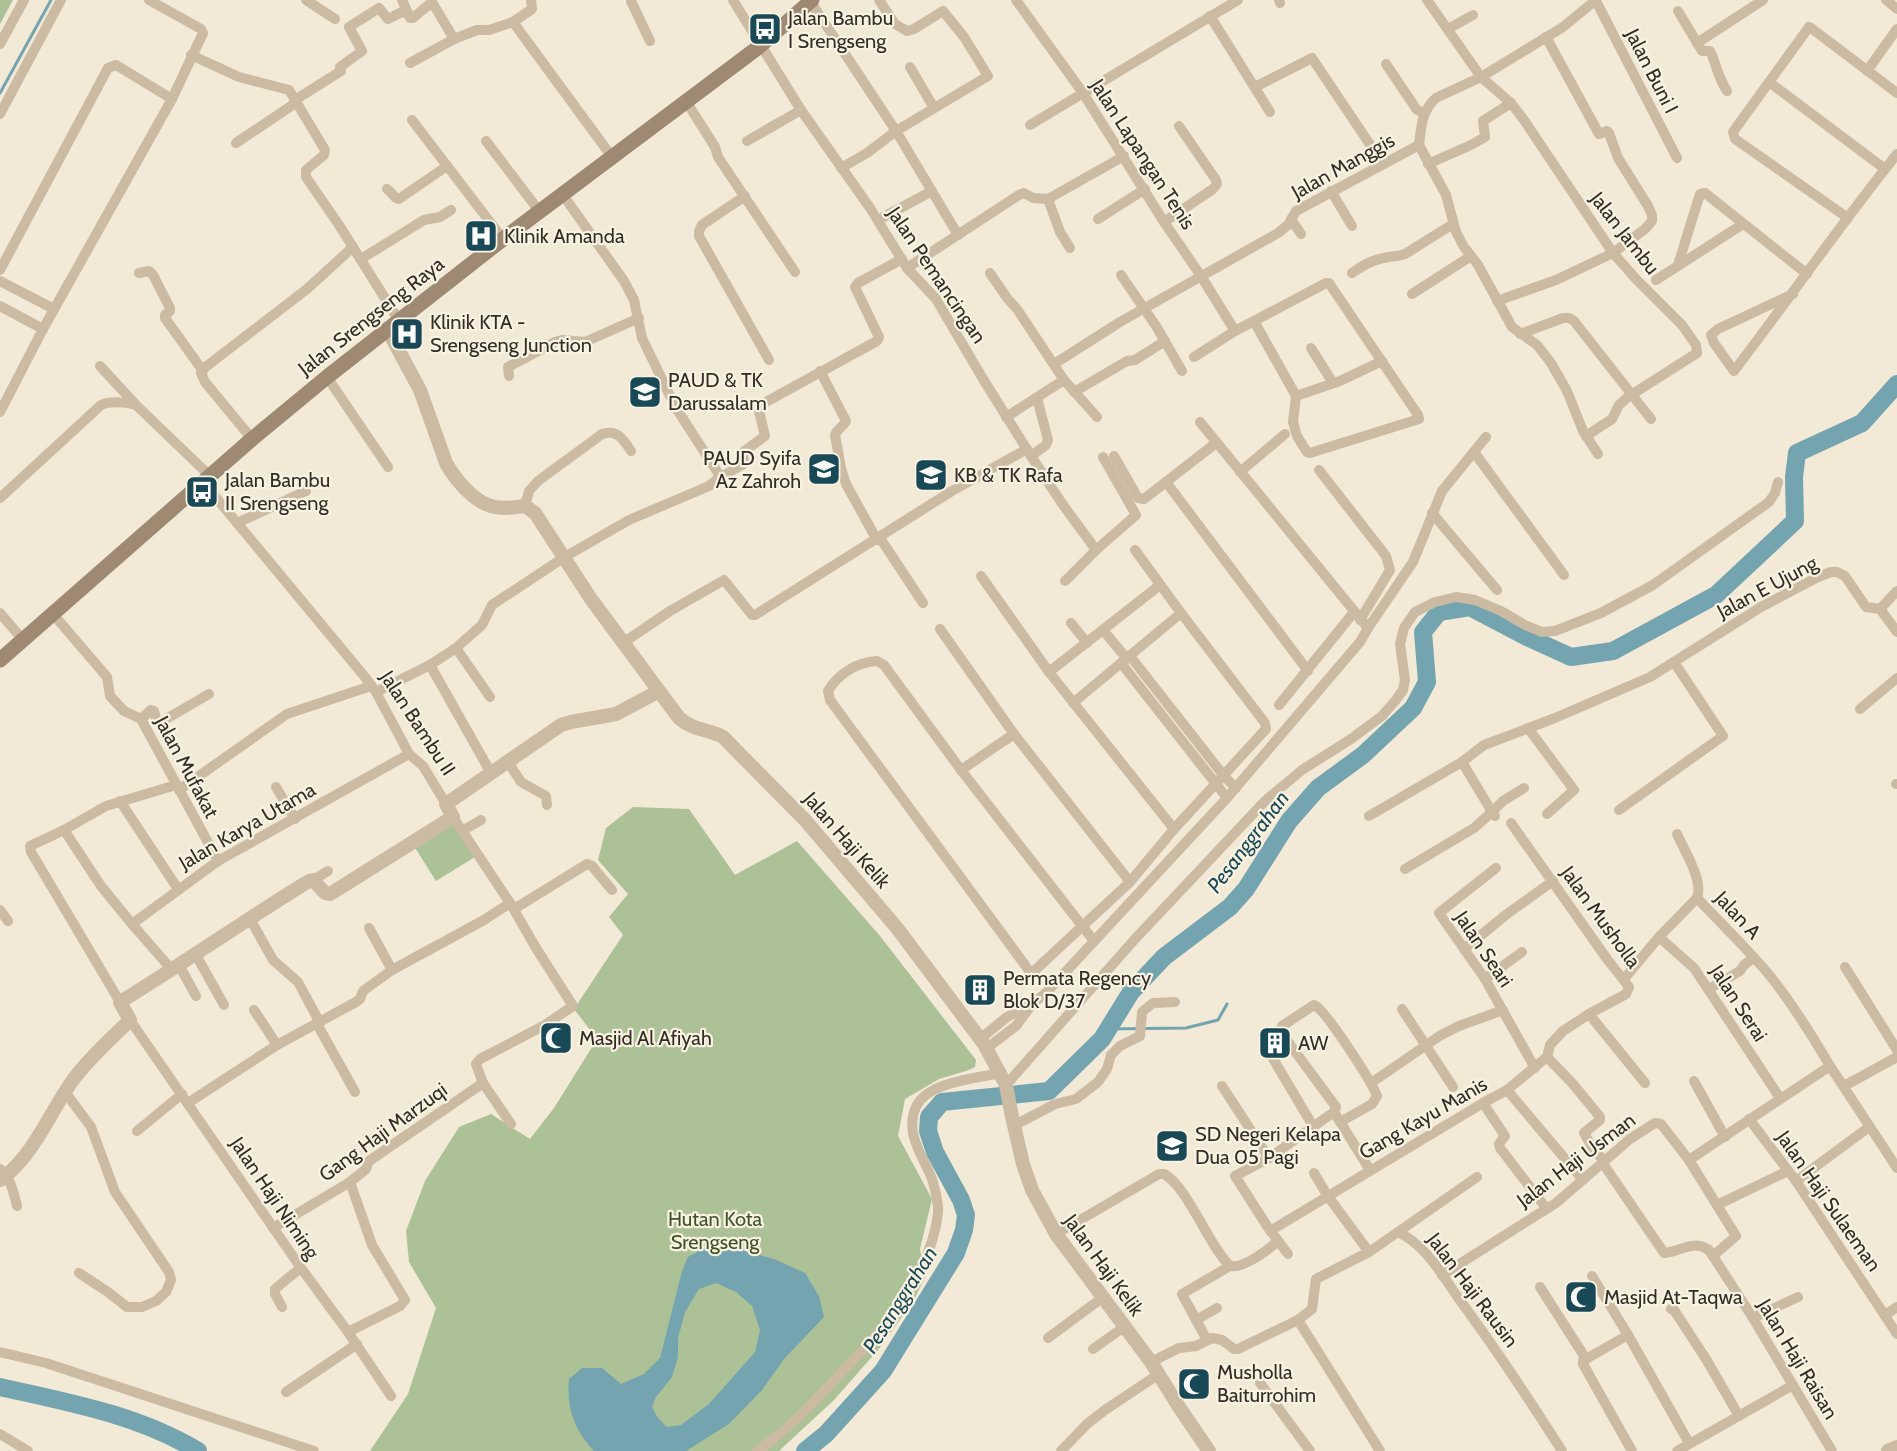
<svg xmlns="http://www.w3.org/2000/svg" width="1897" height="1451" font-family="Cabin,sans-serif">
<rect width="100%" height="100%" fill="#f2e9d6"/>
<g fill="#acc196">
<path d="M0,0H13L0,24Z"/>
<path d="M633,807L689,809L735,875L797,841L880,936L976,1060L975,1067L969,1070L939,1079L905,1099L898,1136L932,1199L920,1249L926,1275L914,1300L878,1350L834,1400L779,1451H370L408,1394L436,1308L409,1262L406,1231L425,1181L459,1127L491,1114L530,1139L554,1108L597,1039L574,1009L623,935L609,917L628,894L598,860L606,828Z"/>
<path d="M454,822L475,857L436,881L414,846Z"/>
</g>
<path fill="#74a4b0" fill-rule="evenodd" d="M704,1248H734L774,1259L805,1273L819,1296L824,1317L784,1359L762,1390L729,1424L686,1451H594C574,1431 566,1406 569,1379L582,1368H602L621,1384L644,1374L660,1358L682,1271L688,1257ZM716,1283L736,1292L752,1306L760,1330L755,1352L709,1404L681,1425L667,1427L658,1418L652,1407L656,1397L672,1377L678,1357V1338L685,1312L699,1289Z"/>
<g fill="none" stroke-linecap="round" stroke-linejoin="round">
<g stroke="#74a4b0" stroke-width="3">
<path d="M0,93L51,0"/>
<path d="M1108,1029L1186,1028L1218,1020L1227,1004"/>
</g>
<g stroke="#74a4b0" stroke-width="18">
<path d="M0,1387C68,1402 138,1415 198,1451"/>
<path d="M805,1451L826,1434L883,1371L956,1253L964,1230L966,1215L961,1200L935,1152L928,1131L929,1117L942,1102L1049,1091L1102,1039L1131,992L1164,957L1230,907L1246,889L1289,821L1318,788L1363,755L1413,708L1427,682L1423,632L1439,612L1470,607L1527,637L1571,657L1613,651L1716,595L1795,521L1794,477L1797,453L1862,423L1897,384"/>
</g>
<g stroke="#cabba2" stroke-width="10">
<path d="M306,0L335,19"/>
<path d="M402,0L410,18H413L432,2L454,39"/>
<path d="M733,0L801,110L870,208L907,268L936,299L983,379L1031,456L1061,502L1096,550L1065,581"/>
<path d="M1016,0L1083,93L1164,222L1201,276L1235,331"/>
<path d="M1279,0L1280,3"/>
<path d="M1427,0L1481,77L1511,103L1524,120L1613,253L1635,278L1682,325L1696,345L1697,353L1628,397L1619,405L1612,419L1586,436"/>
<path d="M1886,0L1897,9"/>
<path d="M631,1L650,41"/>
<path d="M810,1L896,131L958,235"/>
<path d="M1596,1L1677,158"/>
<path d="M1678,11L1702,51H1710C1717,65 1717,76 1727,91"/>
<path d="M1210,16L1270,112"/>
<path d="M513,22L532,9L531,0"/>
<path d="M1448,29L1473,15"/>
<path d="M1697,43L1763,0"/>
<path d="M0,44L24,0"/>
<path d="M191,55L239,77L289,90L325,150L324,155L306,170V177L339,225L398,319"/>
<path d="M410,63L454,39L477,30H489L513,22L612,157"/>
<path d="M1386,64L1417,110L1424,113"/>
<path d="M910,67L934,108"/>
<path d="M1867,71L1897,29"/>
<path d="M1769,82L1885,169"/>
<path d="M1255,87L1312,58L1383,164"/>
<path d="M295,100L341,71L340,67L362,51L349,27L379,8L388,19L402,12L409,14"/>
<path d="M686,101L715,147L718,157L795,272"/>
<path d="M0,114L61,0"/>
<path d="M412,120L503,239"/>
<path d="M1030,125L1238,0"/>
<path d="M486,141L540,212"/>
<path d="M747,141L801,110"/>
<path d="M236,143L297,102"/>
<path d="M1419,145L1446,195L1456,232L1464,247L1478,265L1512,327L1537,345L1551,363L1567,391L1583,431L1598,454"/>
<path d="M1428,164L1471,145L1485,137L1483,121L1511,103"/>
<path d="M841,168L867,153L896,131L988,76L964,37L943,11L914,29L907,31L895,24L879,0"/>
<path d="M387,189L396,198L399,199L447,166"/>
<path d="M1331,191L1352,226"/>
<path d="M745,196L702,225L699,231V236L769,360"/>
<path d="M1048,199L1060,232L1070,248"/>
<path d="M1848,218L1735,139L1733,132L1809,27L1811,28L1897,93"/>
<path d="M1098,219L1145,189"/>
<path d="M1291,219L1301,234"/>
<path d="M878,220L932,191"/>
<path d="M1164,222L1213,189L1217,184L1216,180L1179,126"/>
<path d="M361,259L424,220L440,217L451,210"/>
<path d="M1678,265L1700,194L1705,193L1807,274"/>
<path d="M907,268L1019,195L1024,193L1033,198L1048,199L1124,156"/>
<path d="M0,270L108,68L116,65L172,99"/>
<path d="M139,273L149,271L153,275L170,308V311L165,315V318L203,371"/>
<path d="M990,273L1007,298L1017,309L1064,380L1097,417"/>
<path d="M1352,273C1361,267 1369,261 1380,259C1388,256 1397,257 1405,254L1453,224"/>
<path d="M1121,275L1156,326L1182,371"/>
<path d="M1656,280L1743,224"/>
<path d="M0,281L54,309"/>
<path d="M1412,294L1471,256"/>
<path d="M1793,294L1718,329L1711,335L1714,343L1734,371C1789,299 1840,225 1897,154"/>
<path d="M1497,301L1556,280L1613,253L1645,229L1652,221V215L1648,206L1618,158L1609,133L1607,131L1599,134L1546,37"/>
<path d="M0,306L43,329"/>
<path d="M1520,334L1563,318H1569L1574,321L1651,419"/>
<path d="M1311,348L1333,383"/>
<path d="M1194,357L1235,331L1326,283H1329L1418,415L1419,419L1310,453L1307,452L1297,436L1293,422L1296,396L1254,321"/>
<path d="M1054,364L1120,322L1278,233L1288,225L1296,211L1419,145C1421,127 1422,110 1436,98L1481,77L1563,27L1596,0"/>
<path d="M100,366L136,405"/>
<path d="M820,371L846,421C843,427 837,429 835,435L841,468L846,484L877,540"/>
<path d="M509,376L508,367L555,342L562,340L585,342L639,318"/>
<path d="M327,377L388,467"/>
<path d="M1074,392L1127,361L1135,360L1165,341"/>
<path d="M1296,396L1340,381L1382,361"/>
<path d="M0,412L43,329L172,99L203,33L201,29L149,0"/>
<path d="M1006,417L1064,380"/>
<path d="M252,439L205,382L201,373L203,369L307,289L353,247"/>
<path d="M1474,452L1564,575"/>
<path d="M1031,456L1046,445L1048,440L1037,398"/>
<path d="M1114,456L1138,498L1144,499L1216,443"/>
<path d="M1319,470L1386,556L1390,570L1360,620"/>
<path d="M1240,472L1285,434"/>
<path d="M719,478L742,465L744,462L743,452L765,436L759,411L760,407L764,403L877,341L879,337L855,287L858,283L902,259"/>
<path d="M203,482L365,677L376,692L409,754L423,766L446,804"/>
<path d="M1166,482L1308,671"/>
<path d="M0,498L101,405C110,401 127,402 136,405L210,476"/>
<path d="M525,506L529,491L538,481L602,434C617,429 623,439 631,451"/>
<path d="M1432,513L1497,590"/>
<path d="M237,523L306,491"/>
<path d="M880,538L923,603"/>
<path d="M1096,550L1136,515L1103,457"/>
<path d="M981,576L1049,672L1174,829"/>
<path d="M1880,609L1897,632"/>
<path d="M1880,609L1897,591"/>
<path d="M0,613L23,640"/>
<path d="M53,614L107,677L110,696L124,711L141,719L218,861"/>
<path d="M1071,623L1087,643"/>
<path d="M1368,628L1413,562L1442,491L1486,437"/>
<path d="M940,629L1014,734L1130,882"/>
<path d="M1103,630L1127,659"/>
<path d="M623,643L670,611L724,580L752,615H755L952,491L1027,449"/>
<path d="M456,648L490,697"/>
<path d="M1130,656L1224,776L1236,788"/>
<path d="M1121,663L1227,798"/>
<path d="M430,665L491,773"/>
<path d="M1049,672L1160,585"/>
<path d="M376,692L430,665L456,648L482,625L492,605L563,558L629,520L709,486L719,478L718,473L676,408L658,371L642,338L634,300L624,281L563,195"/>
<path d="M1073,703L1181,613"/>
<path d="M1279,705L1354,612"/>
<path d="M1860,709L1897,678"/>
<path d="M141,719L151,710L154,711L156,719L161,722L209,694"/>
<path d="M1528,728L1574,790L1547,814"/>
<path d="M508,762L521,782L546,796L547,805"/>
<path d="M961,770L1014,734"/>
<path d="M1896,784H1897"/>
<path d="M276,787L295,819"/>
<path d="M179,790L287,714L371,686"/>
<path d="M120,801L178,889"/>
<path d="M1619,810L1723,736L1674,662"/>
<path d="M1369,816L1462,762L1484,745L1555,718L1650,677L1761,607L1818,577L1831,572H1837L1845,576L1866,607L1880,609"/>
<path d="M1495,816L1492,812L1503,801L1524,788"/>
<path d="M453,817L510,903L536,948L573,1006L545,1025L480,1059L476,1064L483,1083L511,1124"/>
<path d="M1511,823L1607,959L1629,987L1626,994L1589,1014L1563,1031L1550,1045L1547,1057L1507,1090L1583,1180"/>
<path d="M64,830L101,886L132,924"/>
<path d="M462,831L481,820"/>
<path d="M1677,834C1684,850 1704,881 1697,898"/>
<path d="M1496,868L1439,913L1485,979L1535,1068"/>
<path d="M1405,869L1474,828L1492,812L1462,762"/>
<path d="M313,880L328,871"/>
<path d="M1697,898C1717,919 1738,940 1758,962C1785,991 1810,1032 1830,1066"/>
<path d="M514,909L587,864L592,866L612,890"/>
<path d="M0,910L8,921"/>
<path d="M249,917L273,960L298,982L320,1023"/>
<path d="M369,928L392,970"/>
<path d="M1659,937L1694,968L1780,1098"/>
<path d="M1094,941L1083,927L961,770L884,665L877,661C857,662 838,674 828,691L830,700L1025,965L1029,971L1033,972L1130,882L1174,829L1266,729L1265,723L1181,613L1135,550"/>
<path d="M1464,949L1507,914L1553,881"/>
<path d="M196,955L224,1005"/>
<path d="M179,965L196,996"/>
<path d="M1845,967L1897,1050"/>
<path d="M172,970L132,924L218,861L409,754"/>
<path d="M1485,979L1522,952"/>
<path d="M1624,979L1659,937L1697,898"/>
<path d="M1709,989L1740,971L1744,965L1753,958"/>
<path d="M120,1002L31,852L30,846L64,830L106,806L176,785"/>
<path d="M1402,1009L1453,1087"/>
<path d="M254,1010L277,1045"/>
<path d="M1589,1014L1645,1083"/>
<path d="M130,1020L301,1268L348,1332L391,1396"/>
<path d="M317,1024L355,1092"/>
<path d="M980,1039L1007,1017L1032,1004L1046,993L1227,798L1360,642L1368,628L1200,422"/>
<path d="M987,1048L1016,1026L1030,1007"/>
<path d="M1272,1057L1313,1126"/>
<path d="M1547,1057L1573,1084L1600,1117V1120L1584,1133L1592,1147L1604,1161"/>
<path d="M1694,1081L1725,1137"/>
<path d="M1371,1083L1441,1035L1459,1026L1503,1010"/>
<path d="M1006,1085L1135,939L1266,800L1302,770L1351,739L1382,716L1395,701L1403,690L1405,680L1400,644L1404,628L1415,612L1435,602L1456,597L1475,600L1501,611L1525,625L1542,632L1555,631L1601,613L1653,585L1769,502L1775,493L1778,482"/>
<path d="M1222,1086L1269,1158"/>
<path d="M1844,1086L1897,1057"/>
<path d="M65,1092L91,1127L115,1192L169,1272L171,1280L166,1292L156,1301L142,1307H127L108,1292L79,1273"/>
<path d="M188,1103L277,1045L356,1002L360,999L363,991L392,970L484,920L510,903"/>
<path d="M1483,1103L1505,1136L1499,1144L1500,1148L1546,1208"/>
<path d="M1749,1119L1796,1181L1897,1334"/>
<path d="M1340,1122L1372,1104L1377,1096C1372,1082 1325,1009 1314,1005L1282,1026L1280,1031L1336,1107L1334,1112L1370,1170"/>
<path d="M1015,1125L1055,1104L1076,1099L1098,1082L1107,1069L1111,1055L1120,1046L1140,1036L1142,1012L1153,1003L1175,1002"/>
<path d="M137,1131L182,1094"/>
<path d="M1689,1160L1736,1236L1713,1256"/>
<path d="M1602,1162L1664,1253C1681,1252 1692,1239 1709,1250L1753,1318L1832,1451"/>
<path d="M0,1169C11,1179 13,1191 17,1206"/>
<path d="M1314,1173L1327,1195L1369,1252"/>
<path d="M1796,1181L1869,1127"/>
<path d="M1717,1205L1788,1171"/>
<path d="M273,1228L350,1182L366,1169L369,1161L483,1083"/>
<path d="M1270,1231L1483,1103L1507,1090"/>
<path d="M1398,1232L1477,1177"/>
<path d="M1056,1234L1159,1174H1164C1188,1187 1208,1245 1230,1266C1243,1269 1268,1250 1278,1241"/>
<path d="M1288,1254L1267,1226L1235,1176L1269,1158L1334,1112"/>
<path d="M1442,1275L1556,1203L1630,1139L1655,1123L1661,1124L1689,1160L1830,1066L1897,1168"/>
<path d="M1592,1276L1628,1335L1689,1443"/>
<path d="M1540,1287L1586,1359"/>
<path d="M282,1307L275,1294V1289L288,1278L301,1268"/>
<path d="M1671,1309L1674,1310L1706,1359L1739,1416"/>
<path d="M1885,1315L1897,1307"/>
<path d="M1753,1318L1798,1297"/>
<path d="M1196,1320L1217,1308"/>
<path d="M1298,1320L1380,1451"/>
<path d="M348,1332L400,1306L405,1300L372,1245L350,1182"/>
<path d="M1048,1338L1102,1298"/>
<path d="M1207,1340L1182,1294L1230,1266"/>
<path d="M1093,1349L1124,1327"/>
<path d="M0,1352L46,1363L314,1451"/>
<path d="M1586,1359L1583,1361V1364L1632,1451"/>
<path d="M1586,1359L1628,1335"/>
<path d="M1151,1362L1179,1348L1196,1346L1212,1338L1222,1340L1234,1349H1238L1298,1320L1312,1309L1316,1279L1369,1252L1398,1232C1426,1245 1442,1275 1459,1299C1496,1349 1529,1399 1562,1451"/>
<path d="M1260,1383L1310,1451"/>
<path d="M286,1392L357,1344"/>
<path d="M0,1434L28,1451"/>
<path d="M757,1451C789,1429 814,1402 840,1374C878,1335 916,1294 932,1241C935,1230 939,1217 938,1206C937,1197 935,1188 932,1179C923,1156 904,1133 916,1107C927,1082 977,1078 1001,1073"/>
<path d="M1061,1451L1087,1424L1105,1410L1159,1374"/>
<path d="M1677,1451L1793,1385"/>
</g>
<g stroke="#cabba2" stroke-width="14">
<path d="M387,329L420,390L446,463C455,479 473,501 491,506C502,510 514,507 525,506L535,513L591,599L679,718C696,732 707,728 723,737L805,820L897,928L984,1044L1006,1085L1012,1117L1023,1164L1032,1190L1056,1234L1151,1362L1179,1407L1209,1451"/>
<path d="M0,1180C34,1156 49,1113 73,1080C89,1058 111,1039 130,1020L120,1002C184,963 245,920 309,881L313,880L325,893L330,894L453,817L446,804L561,725L571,722L616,714L659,691"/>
<path d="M1888,1451L1897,1447"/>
</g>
<path stroke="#9e8973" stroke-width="15" d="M0,660L252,439L327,377L503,239L760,46L812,0"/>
</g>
<defs>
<symbol id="bus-square" viewBox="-11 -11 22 22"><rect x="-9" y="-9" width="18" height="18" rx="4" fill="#194957" stroke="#faf3e2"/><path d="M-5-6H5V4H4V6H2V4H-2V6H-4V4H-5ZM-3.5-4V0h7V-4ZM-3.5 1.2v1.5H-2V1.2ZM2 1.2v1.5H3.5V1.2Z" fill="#fff"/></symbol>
<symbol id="hospital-square" viewBox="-11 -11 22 22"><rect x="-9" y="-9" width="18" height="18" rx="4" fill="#194957" stroke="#faf3e2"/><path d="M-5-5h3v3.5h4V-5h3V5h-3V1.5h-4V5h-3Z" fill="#fff"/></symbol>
<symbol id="school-square" viewBox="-11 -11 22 22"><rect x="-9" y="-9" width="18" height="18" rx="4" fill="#194957" stroke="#faf3e2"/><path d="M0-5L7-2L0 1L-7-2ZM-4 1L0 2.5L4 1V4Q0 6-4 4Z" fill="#fff"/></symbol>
<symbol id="building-square" viewBox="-11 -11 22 22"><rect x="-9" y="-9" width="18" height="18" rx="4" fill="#194957" stroke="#faf3e2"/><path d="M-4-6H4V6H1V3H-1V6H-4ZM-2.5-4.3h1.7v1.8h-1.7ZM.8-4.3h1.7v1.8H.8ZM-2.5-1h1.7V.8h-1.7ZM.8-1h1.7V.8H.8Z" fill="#fff"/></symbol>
<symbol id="mosque-square" viewBox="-11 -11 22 22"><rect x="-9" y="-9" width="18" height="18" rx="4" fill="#194957" stroke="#faf3e2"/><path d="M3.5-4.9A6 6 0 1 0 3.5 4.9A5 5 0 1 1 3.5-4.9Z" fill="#fff"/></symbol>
</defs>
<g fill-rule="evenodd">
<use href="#bus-square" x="746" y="10" width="38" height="38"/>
<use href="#hospital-square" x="462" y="217" width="38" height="38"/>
<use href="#hospital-square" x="388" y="315" width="38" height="38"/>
<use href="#school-square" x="626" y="373" width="38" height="38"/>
<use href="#school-square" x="805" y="450" width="38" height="38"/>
<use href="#school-square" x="912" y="456" width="38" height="38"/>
<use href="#bus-square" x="183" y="473" width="38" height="38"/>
<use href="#building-square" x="961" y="971" width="38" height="38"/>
<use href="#mosque-square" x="537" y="1019" width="38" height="38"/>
<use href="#building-square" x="1256" y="1024" width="38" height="38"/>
<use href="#school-square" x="1153" y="1127" width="38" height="38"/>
<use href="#mosque-square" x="1562" y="1278" width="38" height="38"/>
<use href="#mosque-square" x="1175" y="1365" width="38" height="38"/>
</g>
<g text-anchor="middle" stroke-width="4.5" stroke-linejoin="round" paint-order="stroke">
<g font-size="20" fill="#342c25" stroke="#faf3e2" text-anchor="start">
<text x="788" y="25">Jalan Bambu<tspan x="788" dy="23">I Srengseng</tspan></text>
<text x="504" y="243">Klinik Amanda</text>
<text x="430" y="329">Klinik KTA -<tspan x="430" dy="23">Srengseng Junction</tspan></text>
<text x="668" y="387">PAUD &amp; TK<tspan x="668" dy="23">Darussalam</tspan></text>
<text x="801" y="465" text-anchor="end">PAUD Syifa<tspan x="801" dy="23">Az Zahroh</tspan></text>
<text x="954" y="482">KB &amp; TK Rafa</text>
<text x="225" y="487">Jalan Bambu<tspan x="225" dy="23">II Srengseng</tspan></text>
<text x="1003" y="985">Permata Regency<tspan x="1003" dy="23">Blok D/37</tspan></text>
<text x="579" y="1045">Masjid Al Afiyah</text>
<text x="1298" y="1050">AW</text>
<text x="1195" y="1141">SD Negeri Kelapa<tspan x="1195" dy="23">Dua 05 Pagi</tspan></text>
<text x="1604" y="1304">Masjid At-Taqwa</text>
<text x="1217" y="1379">Musholla<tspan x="1217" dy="23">Baiturrohim</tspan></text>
</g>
<g font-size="20" fill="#342c25" stroke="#faf3e2">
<text transform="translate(1652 71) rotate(63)" y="7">Jalan Buni I</text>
<text transform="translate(1143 154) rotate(57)" y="7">Jalan Lapangan Tenis</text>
<text transform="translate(1343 166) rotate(-29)" y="7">Jalan Manggis</text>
<text transform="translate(1625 233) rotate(52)" y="7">Jalan Jambu</text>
<text transform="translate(937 275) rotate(56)" y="7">Jalan Pemancingan</text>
<text transform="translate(371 316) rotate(-38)" y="7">Jalan Srengseng Raya</text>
<text transform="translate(1767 587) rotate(-28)" y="7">Jalan E Ujung</text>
<text transform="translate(418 723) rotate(57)" y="7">Jalan Bambu II</text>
<text transform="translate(187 767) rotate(62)" y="7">Jalan Mufakat</text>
<text transform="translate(247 826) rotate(-30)" y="7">Jalan Karya Utama</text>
<text transform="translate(847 840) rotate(49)" y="7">Jalan Haji Kelik</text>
<text transform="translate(1738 915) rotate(47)" y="7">Jalan A</text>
<text transform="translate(1601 917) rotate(54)" y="7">Jalan Musholla</text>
<text transform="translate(1484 949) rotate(56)" y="7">Jalan Seari</text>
<text transform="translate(1739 1003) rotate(57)" y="7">Jalan Serai</text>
<text transform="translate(1423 1118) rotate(-30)" y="7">Gang Kayu Manis</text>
<text transform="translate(383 1132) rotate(-36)" y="7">Gang Haji Marzuqi</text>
<text transform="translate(1576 1160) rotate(-37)" y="7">Jalan Haji Usman</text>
<text transform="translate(275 1198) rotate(56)" y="7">Jalan Haji Niming</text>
<text transform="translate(1829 1201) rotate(55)" y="7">Jalan Haji Sulaeman</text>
<text transform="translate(1104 1265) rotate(54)" y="7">Jalan Haji Kelik</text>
<text transform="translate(1473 1290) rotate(53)" y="7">Jalan Haji Rausin</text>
<text transform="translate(1798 1359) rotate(59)" y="7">Jalan Haji Raisan</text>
</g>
<g font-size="20" fill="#3c5427" stroke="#faf3e2">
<text x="715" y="1226">Hutan Kota<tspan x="715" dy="23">Srengseng</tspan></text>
</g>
<g font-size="21" font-style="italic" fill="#194957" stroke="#faf3e2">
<text transform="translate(1248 842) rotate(-53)" y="7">Pesanggrahan</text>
<text transform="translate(900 1300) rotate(-58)" y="7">Pesanggrahan</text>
</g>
</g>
</svg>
